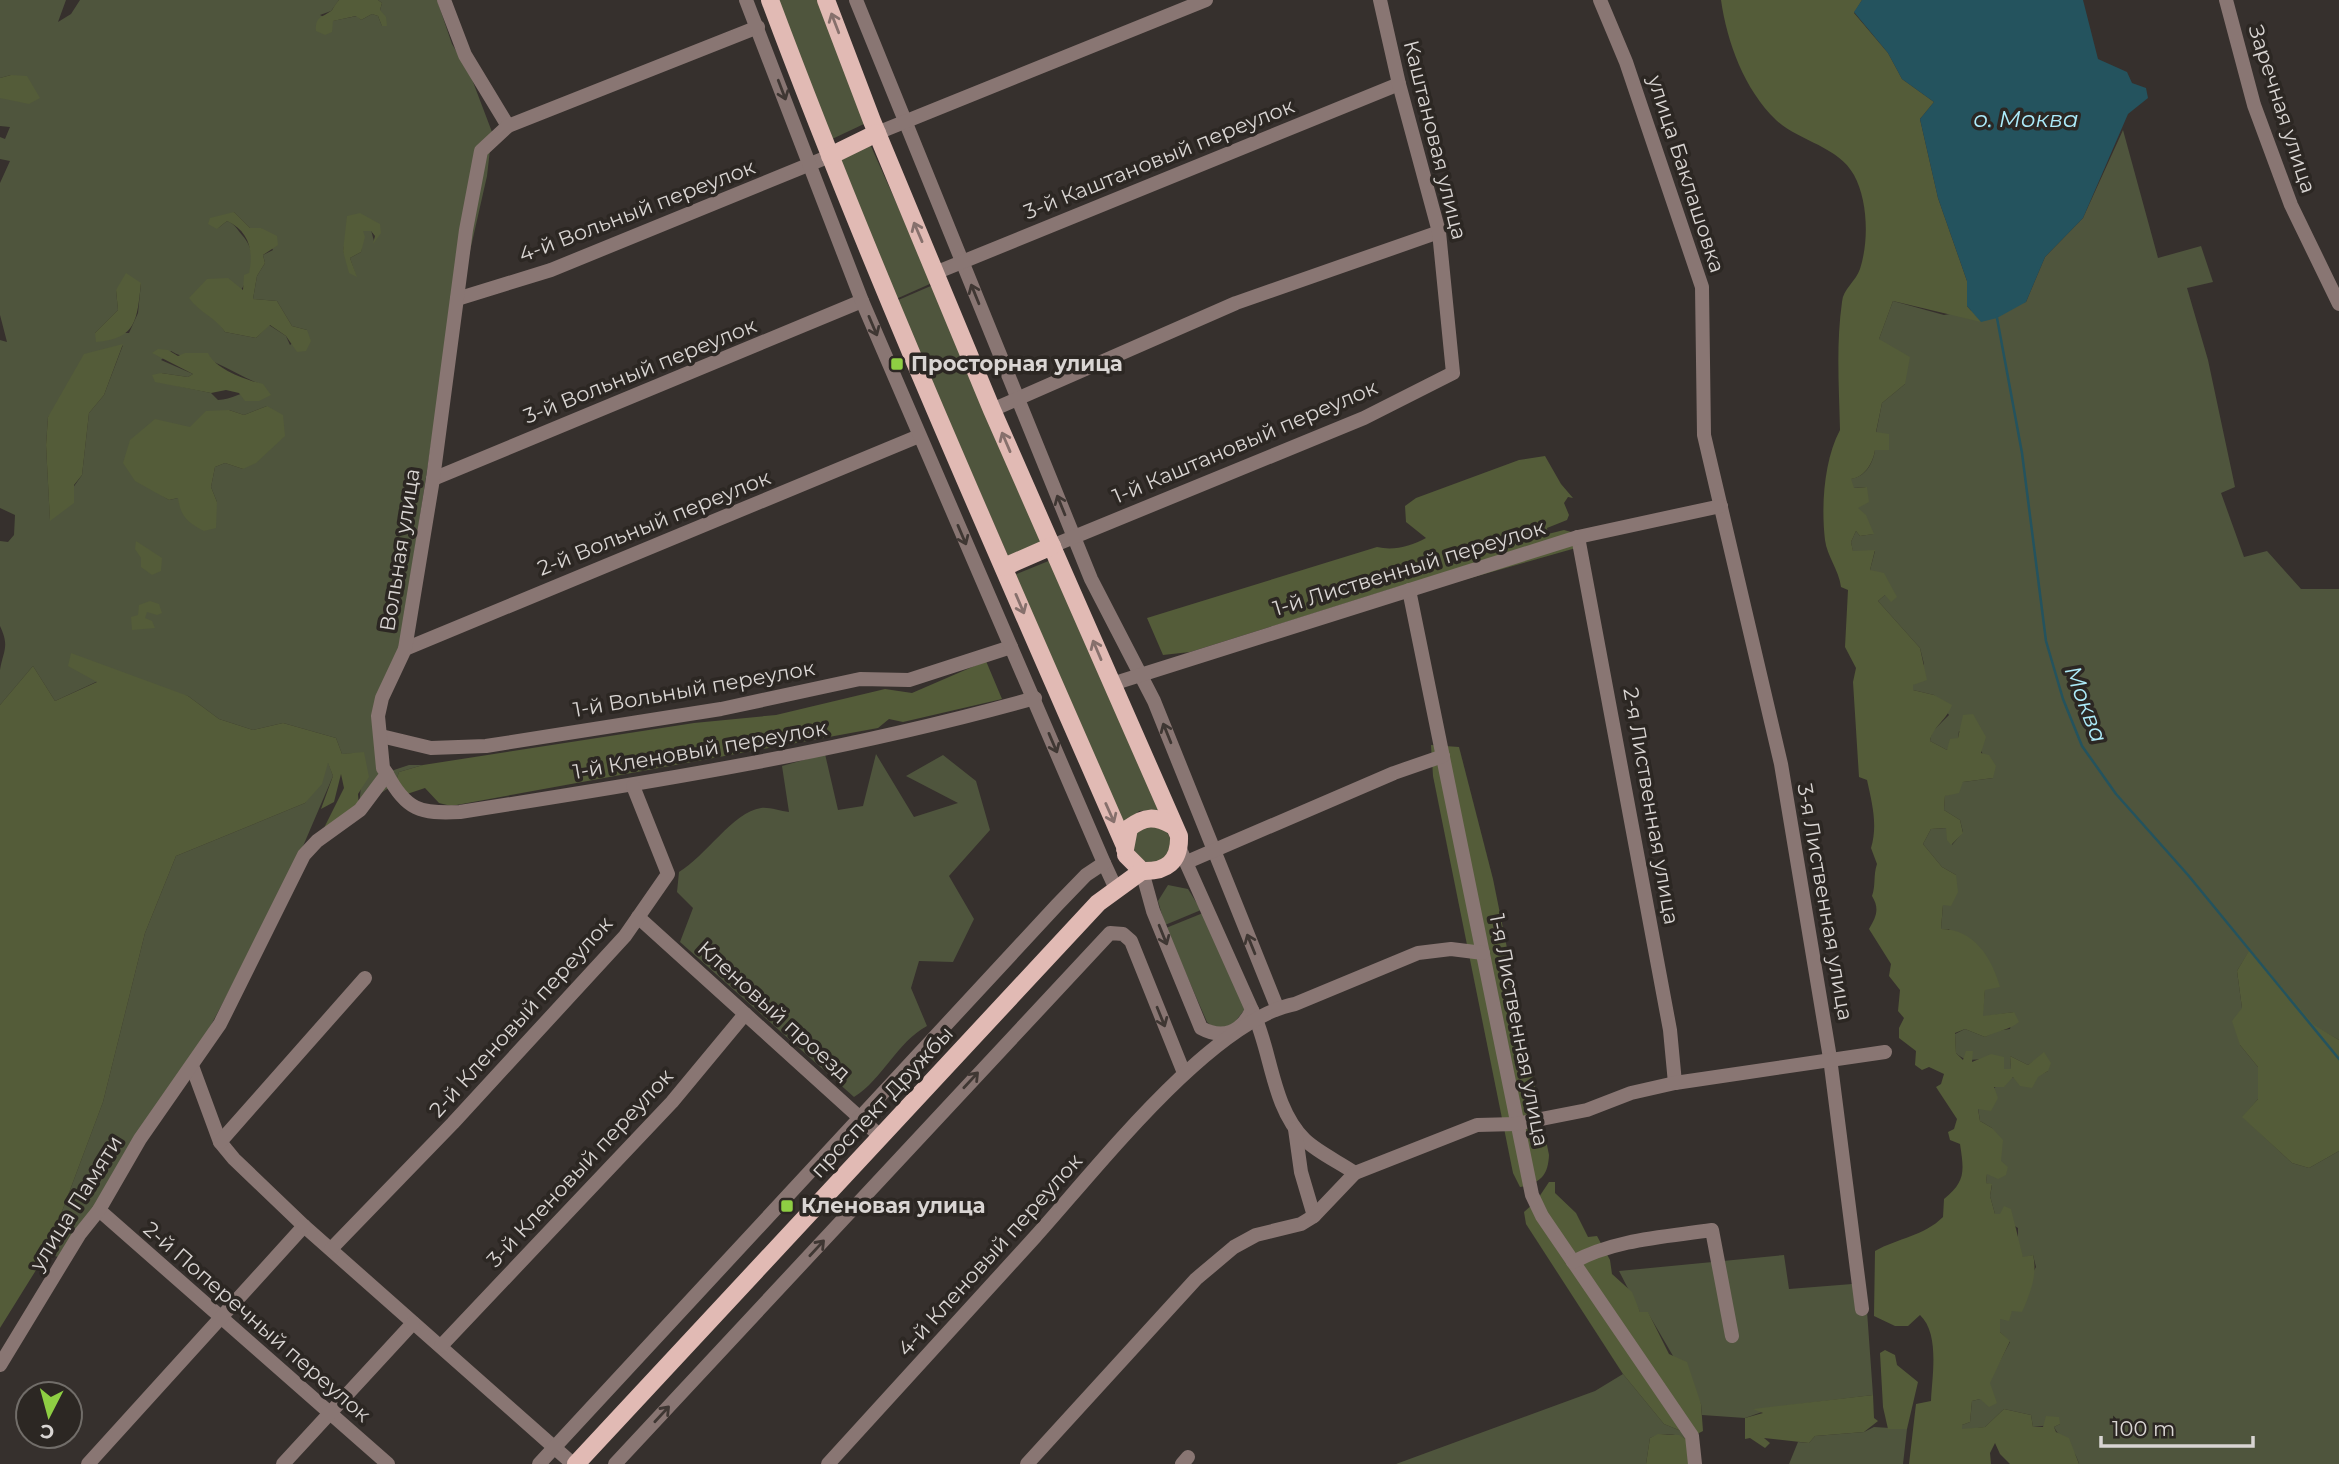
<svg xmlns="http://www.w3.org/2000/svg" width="2339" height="1464" font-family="Montserrat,sans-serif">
<rect width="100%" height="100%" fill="#36302d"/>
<g fill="#4f553d" fill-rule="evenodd">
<path d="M0,0H66L58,22L71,14L80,0H339L331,11L320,15L332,21L357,16L361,20L372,14L378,16L382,26L380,10L382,3L378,0H437L452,44L470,74L492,132L487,176L468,260L450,321L400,646L377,700L382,774L409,765H423L399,772L395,784L359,807L364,753L342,754L336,738L283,723L253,730L219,719L188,696L98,681L55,701L33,666L0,705C0,694 0,681 0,670C3,651 10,647 0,626V541L8,542L14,535L15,515L0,508V340L7,342L0,315V183L10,161L0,159V137L5,139L10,127L0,126V95L11,75L0,78ZM234,212L250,228H261L273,250L263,255L265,263L257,276L253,299L277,301L292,326L307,330L290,345L286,336L269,325L256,338L225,332L217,320C237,297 268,264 242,235C236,228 235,224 227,221L217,229ZM380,224L374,241L371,230L363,231L361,252L350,258L356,276L343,251L346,236ZM141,283L138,313L129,333H95L118,310L116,290ZM123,345L104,395L89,413L82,475L50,520L46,445L48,417ZM171,351C184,360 199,356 214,362C231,369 245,379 263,385C247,390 234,399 218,400L211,393L178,386L161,373L188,377L193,374L161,360ZM267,406L243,469L225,463L215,467L211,487L217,502L178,498L169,500L155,491L229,410L244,415Z"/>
<path d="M778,0H819L866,123L830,140Z"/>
<path d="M2123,130L2158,258L2201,246L2213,282L2187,288L2208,360L2235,487L2221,493L2244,557L2267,551L2301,589H2339V1040L2314,1026L2250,950L2237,971L2242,1008L2240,1045L2258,1067V1099L2243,1117L2292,1163L2309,1168L2339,1151V1464H2079C2075,1447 2062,1442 2054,1427L2060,1424L2033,1427L2031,1415L2004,1409L1985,1427L1962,1430V1425L1970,1422L1972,1401L1980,1399L2010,1342L2000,1332V1319L2012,1311L2036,1267L2033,1255L2023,1258L2018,1245V1228L1995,1214L1990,1196L1992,1185L1986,1183L1987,1174L2001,1161L1992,1128L1980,1121L1978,1108C1988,1095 1998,1079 2016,1077C2029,1075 2036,1078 2048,1071L2034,1061L2028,1065L2010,1056L2011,1069H2003L2004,1058C1985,1053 1971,1068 1956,1053L1955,1034L1965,1029L1985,1037L1996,1031L2010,1029L2014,1012L1982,1017L1985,990L1949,929H1941L1943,905L1956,875L1942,867L1923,844L1931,829L1947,828L1952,845L1963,832L1960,820L1944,810L1945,796L1963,782L1993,778L1980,748L1959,731L1958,738L1947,750L1930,741L1932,732L1949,715L1934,695L1913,690V685L1924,664L1920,648L1878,601L1885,595L1870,570L1875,551L1853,552L1851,542L1856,531L1860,536L1873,534L1857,508L1866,487L1853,488L1850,479C1866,477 1873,463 1875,450L1889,449L1876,433L1882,403L1905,384L1879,339L1893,301L1944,315L2026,302L2045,257L2083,218Z"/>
<path d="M870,144L932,283L896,299L840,159Z"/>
<path d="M933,285L1041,538L1040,543L1008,556L896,301Z"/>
<path d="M1051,560L1159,810L1139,811L1123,826L1014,575Z"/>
<path d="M825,754L838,810L863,806L876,754L914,817L958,803L906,776L943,755L976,781L990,830L949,876L974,919L953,962L919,961L911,988L927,1026C897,1042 883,1079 854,1097L680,942L693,908L677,892L679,872C705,857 733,812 761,808C769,807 780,811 789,812L782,766Z"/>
<path d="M328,762L333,776L292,872L192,1061L67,1259L46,1254L103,1102L145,933L176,856L305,803Z"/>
<circle cx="1152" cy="844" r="19"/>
<path d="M1168,885L1188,889L1201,910L1165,925L1158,901Z"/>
<path d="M1203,913L1245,1009L1231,1027L1215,1029L1207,1022L1166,928Z"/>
<path d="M1784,1255L1789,1289L1865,1283L1873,1395L1776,1407L1745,1418L1702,1415L1701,1404L1648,1313L1640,1312L1619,1271Z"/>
<path d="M1623,1374L1664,1424L1686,1433L1688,1440C1676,1433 1663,1432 1650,1438L1646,1464H1396L1595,1391Z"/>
<path d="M1874,1427L1907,1429L1903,1464H1789L1798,1442L1809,1443L1815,1436L1864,1432Z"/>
</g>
<g fill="#545c39">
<path d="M339,0H378L382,3L380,10L386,17L387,26H382L378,16L372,14L361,20L356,16L333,21L332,32L325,35L316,31C315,15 323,18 332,10C334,7 336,3 339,0Z"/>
<path d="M1721,0H1862L1854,13L1888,53L1902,79L1934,102L1920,119L1938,198L1967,281V306L1981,322L1893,301L1879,339L1910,357L1905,384L1882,403L1876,432L1889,434V450H1875C1873,463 1865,477 1851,479L1854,488L1867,487L1869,502L1858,508L1866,515L1874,534L1860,536L1856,531L1851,542L1853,551L1875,550L1870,570L1884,573L1897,597L1891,602L1885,595L1878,601L1920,648L1927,680L1913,685V690L1934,695L1952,705C1947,720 1933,726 1930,741L1947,750L1950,739L1958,738L1963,715L1973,714L1986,737L1981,753L1989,755L1996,766L1993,778L1963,782L1959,793L1945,796L1944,810L1960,820L1963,833L1951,845L1947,840L1946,828L1931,829L1923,844L1942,867L1956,875L1958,892L1951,906L1943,905L1941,929C1974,929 1992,958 2000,987L1985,990L1983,1016L2014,1012L2019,1022C2009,1030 1997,1031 1985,1037L1965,1029L1955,1033L1956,1053L1963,1060L1966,1051H1973L1972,1062L1991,1054L2004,1057V1069H2011L2010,1056L2028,1065L2044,1052L2051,1063L2048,1071L2038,1077L2032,1088L2020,1086L2013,1077L2004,1087H1994L1998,1098L1991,1111L1978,1109L1980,1121L1992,1128L2003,1140L2001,1161L2008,1167L2006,1175L1998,1179L1987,1174L1986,1183L1992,1184L1990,1196L1995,1214H2000L2004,1206L2011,1209L2023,1257L2033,1255C2038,1274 2030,1294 2022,1312L2012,1311L2009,1321L2000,1319V1332L2010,1341L1990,1383L1997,1403L1989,1407L1980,1399L1972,1401L1970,1422L1962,1425V1429L1985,1427L2004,1409L2031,1415L2033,1427H2043L2046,1416L2059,1417L2060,1424L2054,1427L2056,1432L2069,1438L2079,1464H2010L2000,1454L1995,1443L1990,1453L1991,1464H1909L1916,1404L1931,1401C1932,1376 1940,1334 1920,1315L1908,1326H1895L1874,1316L1875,1251C1898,1238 1924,1236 1943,1217L1944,1199C1966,1181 1964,1171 1960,1144L1950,1140L1948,1132L1954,1129L1957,1119L1936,1087L1941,1084L1944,1074L1929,1067L1922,1070L1915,1065L1916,1051L1899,1038V1028L1904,1018L1898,1011L1900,990L1889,976L1891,964L1869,929C1876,917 1880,909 1872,896C1876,885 1873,876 1877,864L1871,848C1878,825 1872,803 1867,780L1859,777L1853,682L1856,668L1845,647L1848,590L1841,587C1839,570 1827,556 1825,540C1821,506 1824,460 1840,430C1839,387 1836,344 1842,302C1843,289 1856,281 1860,269C1869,241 1868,201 1854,175C1838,146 1798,141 1776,120C1744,89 1727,42 1721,0Z"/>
<path d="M11,75L27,76L40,98L29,104L0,98V78Z"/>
<path d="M234,212L250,228H261L277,236L278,245L263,255L265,263L257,276L253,299L277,301L292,326L307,330L311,341L306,351L297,352L286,336L270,325L256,338L225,332C215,317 200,313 189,298L207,279L228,278L243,290L244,275L249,273C254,251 249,231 227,221L217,229L208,224L210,218Z"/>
<path d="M360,213L380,224L381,233L373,244L375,236L371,231H363L365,237L361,252L350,258L357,277L349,273L343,251L347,216Z"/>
<path d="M126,273L141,283C137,319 137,339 96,342L95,333L118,310L116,290Z"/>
<path d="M123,344L104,395L89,413L82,475L74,485V503L50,521L46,445L48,417L84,354Z"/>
<path d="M158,349L168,350L178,356L185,353H208C215,369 246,380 263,384L271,395L259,401H245L239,393L226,390L211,393L155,382L152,375L161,373L188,377L193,374L152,353Z"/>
<path d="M267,406L283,415L285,436L256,463L243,469L225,463L215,467L211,487L217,502L216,528L204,531C187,522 181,517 178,498L169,500L135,481L123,463L130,440L155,419L190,427L206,411L229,410L244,415Z"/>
<path d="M1545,456L1561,484L1573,498L1568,497L1564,503L1569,515L1567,520L1547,528L1548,534L1564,530L1575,533L1576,548L1428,590L1412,585L1397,587L1190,652L1163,655L1147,618L1377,547C1394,551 1411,546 1426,538L1406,522L1405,506L1416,498L1519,460Z"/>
<path d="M136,541L162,558L161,571L152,575L141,567V558L135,549Z"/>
<path d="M150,601L159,604L162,613L157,615L147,612L145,618L152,621L155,628L132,630L131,617L138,615L139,605Z"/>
<path d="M71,653L188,696L219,719L253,730L283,723L336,738L342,754L364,752L369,777L358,794L359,807L322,832L344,788L341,774L334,802L321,809L333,776L328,763L322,784L305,803L176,856L145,933L103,1102L46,1254L0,1328V705L33,666L55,701L97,682L68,666Z"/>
<path d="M986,661L1002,699L903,722L889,719L878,728L451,806L439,803L425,788L404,795L395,784L399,772L423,765L694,723L776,715L885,689L912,693Z"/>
<path d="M1431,745L1459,747L1493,879L1549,1155C1548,1175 1541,1183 1520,1187L1513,1173L1433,776Z"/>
<path d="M2250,949L2314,1025L2339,1040V1151L2309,1168L2292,1163L2242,1117L2258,1099V1067L2240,1045L2232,1021L2242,1008L2237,971Z"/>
<path d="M1549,1182H1555V1193L1576,1213L1588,1237L1597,1236L1610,1260L1612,1274L1632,1292L1640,1312H1648L1669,1354L1687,1362L1701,1404L1703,1431L1697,1434L1537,1200Z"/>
<path d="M1533,1204L1686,1433L1664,1424L1623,1374L1526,1224L1524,1212Z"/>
<path d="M1885,1350L1895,1355L1897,1365L1918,1382L1907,1429H1888L1883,1407L1880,1353Z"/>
<path d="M1873,1395L1874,1418L1878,1421L1864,1432L1815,1436L1809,1443L1764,1438L1770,1443L1765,1448L1750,1438L1745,1439V1418L1763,1413L1753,1409Z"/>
<path d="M1658,1434L1679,1435L1688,1440L1691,1464H1646L1650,1438Z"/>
</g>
<path fill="#24535e" d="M1862,0H2083L2098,59L2127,72L2132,83L2146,88L2148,98L2128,114L2083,218L2045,257L2026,302L1997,318L1981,322L1967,306V281L1938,198L1920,119L1934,102L1902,79L1888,53L1854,12Z"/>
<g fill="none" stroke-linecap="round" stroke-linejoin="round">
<path stroke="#24535e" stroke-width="2.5" d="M1997,318L2022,453L2046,641L2063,699L2082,746L2116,794L2188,875L2339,1059"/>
<g stroke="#897673" stroke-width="14">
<path d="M444,0L465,55L508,126"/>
<path d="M856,0L1091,579L1154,701L1277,1007"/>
<path d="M1600,0L1626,62L1702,287L1704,435L1781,764L1830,1058L1862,1309"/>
<path d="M2226,0L2254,105L2291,205L2339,304"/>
<path d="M877,133L1206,0"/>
<path d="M935,273L1399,84"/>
<path d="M457,299L551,270L830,156"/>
<path d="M992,410L1236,303L1439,232"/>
<path d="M433,479L862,301"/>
<path d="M1578,537L1670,1030L1675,1083"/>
<path d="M1052,546L1364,418L1453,373L1439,232L1399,84L1380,0"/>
<path d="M1409,590L1532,1195L1542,1216L1692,1436L1695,1464"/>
<path d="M405,649L919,436"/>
<path d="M1112,684L1578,537L1721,506"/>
<path d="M381,736L431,748L486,746L721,709L860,679L909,680L1011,647"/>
<path d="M387,774C406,810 420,814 460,812C653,782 846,751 1035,698"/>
<path d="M1187,862L1394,773L1443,756"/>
<path d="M1104,863L1116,889"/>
<path d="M1142,871L1153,911L1201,1028C1223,1040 1241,1032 1252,1010L1180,849"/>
<path d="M638,917L881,1137"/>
<path d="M1252,1010C1272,1051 1271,1106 1305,1140C1319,1153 1339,1162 1355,1173"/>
<path d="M192,1066L220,1142L234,1159L304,1226L573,1464"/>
<path d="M1295,1129L1301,1172L1314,1216"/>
<path d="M220,1142L365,978"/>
<path d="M99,1210L388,1464"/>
<path d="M331,1249L453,1123L625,936L668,874L633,786"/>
<path d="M1573,1262C1616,1239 1665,1237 1712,1230L1732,1336"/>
<path d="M441,1346L672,1102L745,1014"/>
<path d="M0,1365L79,1235L99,1210L140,1139L220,1024L304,855L317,841L360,810L387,774L383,768L378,716L382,698L405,649L433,479L466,230L481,151L508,126L758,27"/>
<path d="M88,1464L304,1226"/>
<path d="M283,1464L413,1323"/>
<path d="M539,1464L1057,905L1086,875L1104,863L862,301L746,0"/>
<path d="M615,1464L1110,933L1123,934L1131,941L1184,1073"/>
<path d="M828,1464C897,1388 966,1313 1035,1237C1094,1172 1211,1020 1295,1004L1418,953L1451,949L1483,953"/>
<path d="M1027,1464L1196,1279L1234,1247L1256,1235L1301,1224L1314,1216L1355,1173L1477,1125L1516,1124L1587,1110L1631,1093L1675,1083L1885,1052"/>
<path d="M1182,1464L1188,1457"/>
</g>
<g stroke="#e1bab4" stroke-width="18">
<path d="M770,0C877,286 1002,564 1124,844"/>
<path d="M826,0L872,121L992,410L1179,836C1180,862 1166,872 1142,871L1126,855"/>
<path d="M830,156L877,133"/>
<path d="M1004,567L1052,546"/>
<path d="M1125,849L1129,828C1145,816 1155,816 1172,825"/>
<path d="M576,1464L1098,903L1142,871"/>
</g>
</g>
<defs><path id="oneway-shaft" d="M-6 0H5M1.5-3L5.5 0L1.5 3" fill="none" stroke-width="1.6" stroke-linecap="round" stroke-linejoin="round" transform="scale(1.75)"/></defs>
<g stroke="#86706c">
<use href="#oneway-shaft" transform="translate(835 23) rotate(-111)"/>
<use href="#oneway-shaft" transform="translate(918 232) rotate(-113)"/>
<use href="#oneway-shaft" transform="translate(1006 442) rotate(-113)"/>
<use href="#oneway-shaft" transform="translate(1020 604) rotate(67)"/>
<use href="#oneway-shaft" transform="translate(1097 650) rotate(-113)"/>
<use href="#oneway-shaft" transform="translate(1110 813) rotate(66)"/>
</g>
<g stroke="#3f3733">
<use href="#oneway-shaft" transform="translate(782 90) rotate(69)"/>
<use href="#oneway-shaft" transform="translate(975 294) rotate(-112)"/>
<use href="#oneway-shaft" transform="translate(873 326) rotate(67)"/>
<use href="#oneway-shaft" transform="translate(1061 505) rotate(-112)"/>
<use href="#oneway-shaft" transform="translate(962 535) rotate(67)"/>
<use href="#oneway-shaft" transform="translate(1167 733) rotate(-112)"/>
<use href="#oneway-shaft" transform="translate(1053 743) rotate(67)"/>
<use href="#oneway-shaft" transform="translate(1163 935) rotate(68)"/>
<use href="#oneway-shaft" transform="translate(1251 944) rotate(-112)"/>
<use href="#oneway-shaft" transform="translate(1161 1017) rotate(68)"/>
<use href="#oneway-shaft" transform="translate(971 1080) rotate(-47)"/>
<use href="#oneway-shaft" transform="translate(817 1248) rotate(-47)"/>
<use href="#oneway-shaft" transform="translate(662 1414) rotate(-47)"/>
</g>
<g fill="#8ece43" stroke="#2c2723" stroke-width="2.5">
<rect x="890" y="357" width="14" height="14" rx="3.5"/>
<rect x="780" y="1199" width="14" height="14" rx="3.5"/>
</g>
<g text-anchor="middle" stroke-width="7" stroke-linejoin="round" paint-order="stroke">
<g font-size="21" fill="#d9d5d3" stroke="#2c2723">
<text transform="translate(2282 109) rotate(72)" y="7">Заречная улица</text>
<text transform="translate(1435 140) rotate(76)" y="7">Каштановая улица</text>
<text transform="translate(1159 159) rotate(-22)" y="7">3-й Каштановый переулок</text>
<text transform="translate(1686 174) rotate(72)" y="7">улица Баклашовка</text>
<text transform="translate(637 211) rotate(-21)" y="7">4-й Вольный переулок</text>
<text transform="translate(640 371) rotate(-22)" y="7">3-й Вольный переулок</text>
<text transform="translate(1245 442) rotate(-23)" y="7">1-й Каштановый переулок</text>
<text transform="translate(654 523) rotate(-22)" y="7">2-й Вольный переулок</text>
<text transform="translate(400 550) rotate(-81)" y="7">Вольная улица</text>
<text transform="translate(1409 568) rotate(-17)" y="7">1-й Лиственный переулок</text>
<text transform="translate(694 689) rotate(-10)" y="7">1-й Вольный переулок</text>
<text transform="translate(700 750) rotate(-10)" y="7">1-й Кленовый переулок</text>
<text transform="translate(1651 806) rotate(80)" y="7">2-я Лиственная улица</text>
<text transform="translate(1825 902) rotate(80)" y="7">3-я Лиственная улица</text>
<text transform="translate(774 1011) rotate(42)" y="7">Кленовый проезд</text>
<text transform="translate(521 1017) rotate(-48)" y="7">2-й Кленовый переулок</text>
<text transform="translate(1519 1030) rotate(79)" y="7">1-я Лиственная улица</text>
<text transform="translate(882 1102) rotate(-47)" y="7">проспект Дружбы</text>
<text transform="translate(580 1168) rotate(-47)" y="7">3-й Кленовый переулок</text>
<text transform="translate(76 1203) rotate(-58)" y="7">улица Памяти</text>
<text transform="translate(990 1255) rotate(-48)" y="7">4-й Кленовый переулок</text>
<text transform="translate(257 1322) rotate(41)" y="7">2-й Поперечный переулок</text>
</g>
<g font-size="21" font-weight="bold" fill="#d9d5d3" stroke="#2c2723" text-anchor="start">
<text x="911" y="371">Просторная улица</text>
<text x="801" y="1213">Кленовая улица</text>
</g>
<g font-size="23" font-style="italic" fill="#adecfb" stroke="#2c2723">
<text x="2026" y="127">о. Моква</text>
<text transform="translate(2086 704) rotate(69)" y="8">Моква</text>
</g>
</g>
<g transform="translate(49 1415) rotate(186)"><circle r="33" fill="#2c2723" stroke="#716d69" stroke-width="2"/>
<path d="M0-5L12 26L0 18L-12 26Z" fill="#8ece43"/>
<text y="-10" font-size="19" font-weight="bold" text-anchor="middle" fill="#d9d5d3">С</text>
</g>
<path d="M2101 1436v10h152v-10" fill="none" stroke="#d9d5d3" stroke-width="3.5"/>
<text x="2112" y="1436" font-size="21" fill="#d9d5d3" stroke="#2c2723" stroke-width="5" paint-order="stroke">100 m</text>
</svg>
